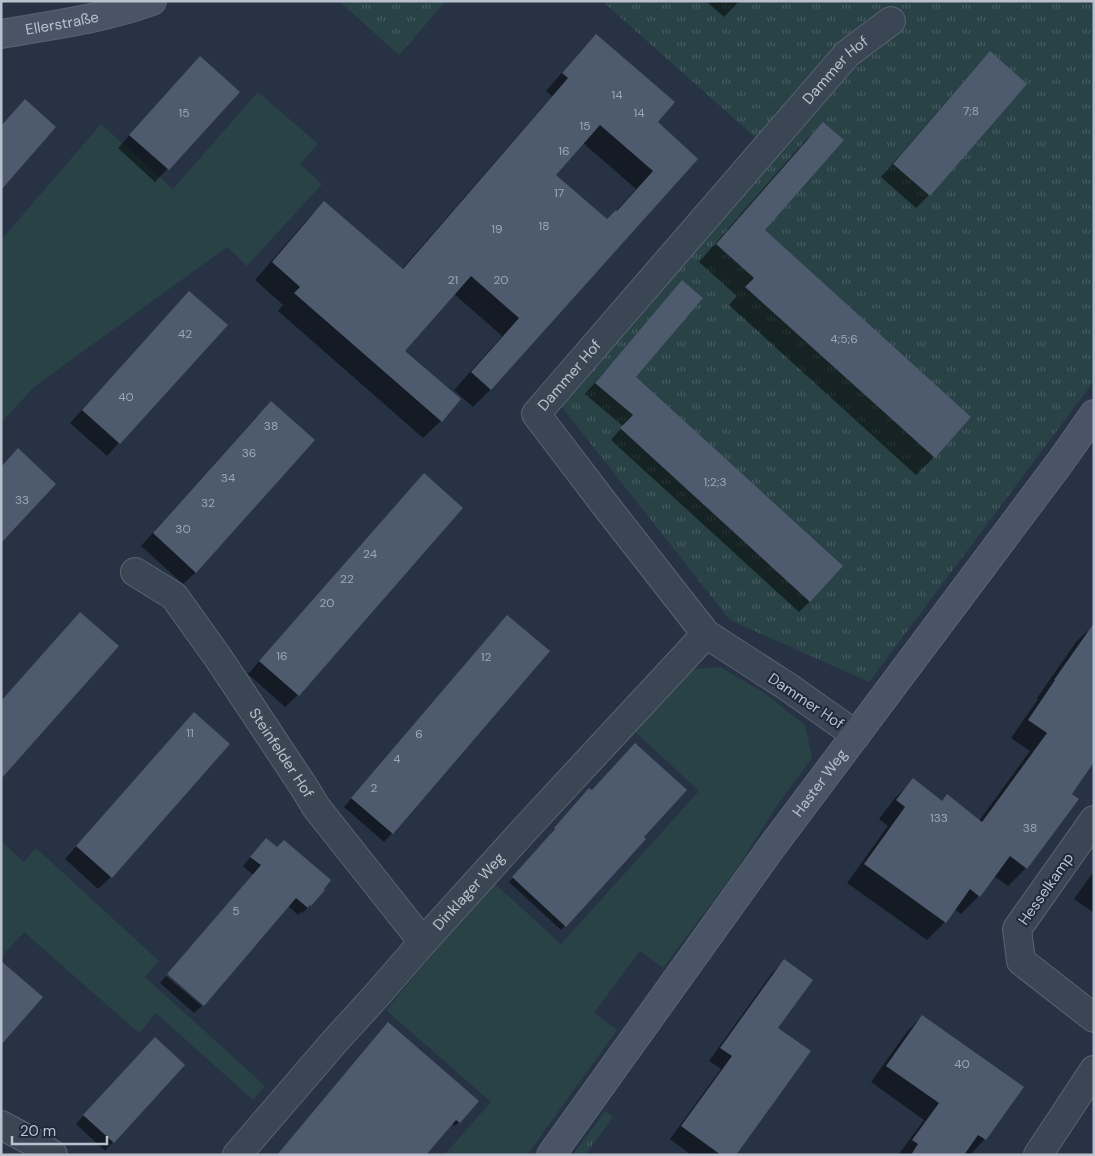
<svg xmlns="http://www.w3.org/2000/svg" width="1095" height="1156" font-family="'DM Sans',sans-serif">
<defs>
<pattern id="grass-tufts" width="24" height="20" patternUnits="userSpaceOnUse" patternTransform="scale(1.25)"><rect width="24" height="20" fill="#294246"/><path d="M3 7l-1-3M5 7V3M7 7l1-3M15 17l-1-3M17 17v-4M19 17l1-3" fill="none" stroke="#465c60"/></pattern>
</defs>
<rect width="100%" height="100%" fill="#273345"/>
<g fill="url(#grass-tufts)">
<path d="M339,1H446L399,55Z"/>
<path d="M602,1H1094V381L869,682L730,620L558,402L775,155Z"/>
<path d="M605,1111L613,1117L585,1155H573Z"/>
</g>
<g fill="#294246">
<path d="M258,92L318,144L300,164L322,184L247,266L227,247L34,387L1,423V240L101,124L173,189Z"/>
<path d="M720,667L763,692L805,725L812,758L778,804L734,873L663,968L640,951L594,1013L617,1030L527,1155H444L491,1102L386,1010L493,882L561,944L699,791L630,727L686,670Z"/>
<path d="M1,841L24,862L36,848L159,961L145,977L265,1086L253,1100L156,1013L139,1033L24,932L1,957Z"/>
</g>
<g fill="#0007" fill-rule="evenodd">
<path d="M706,1H739L724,17Z"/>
<path d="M596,35L656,122L697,159L490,390L473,407L454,390L502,336L454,294L404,351L459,400L441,421L423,438L278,311L283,305L255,280L307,220L325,203L401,270L552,96L546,91L579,53ZM583,143L636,189L607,221L554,175Z"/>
<path d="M990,53L1025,84L929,195L916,208L881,177L978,65Z"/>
<path d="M188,70L238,92L155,182L118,148Z"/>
<path d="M823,124L763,231L969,417L934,457L916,475L729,305L737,296L699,262L805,141Z"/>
<path d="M672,293L634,377L810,601L799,612L611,440L623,426L585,394Z"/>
<path d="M177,305L226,325L107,456L70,423Z"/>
<path d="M258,415L196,572L183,584L141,546Z"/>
<path d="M412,487L298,695L285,707L248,674Z"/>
<path d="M499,625L392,833L384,842L344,807Z"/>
<path d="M1094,625L1070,794L1026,868L1008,886L994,876L979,896L961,914L954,909L945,922L927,940L847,883L888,826L879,819L895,798L913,780L941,802L947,796L979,821L1030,751L1011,738L1038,699L1037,698L1076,642Z"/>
<path d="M182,726L111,877L98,889L65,859Z"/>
<path d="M586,793L645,839L561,930L509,882L552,834L551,833Z"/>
<path d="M258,848L277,849L311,905L302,913L301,912L298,915L243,866Z"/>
<path d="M1094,871V913L1074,899Z"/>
<path d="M784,961L777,1028L734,1155H691L670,1139L721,1069L709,1061L772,973Z"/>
<path d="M166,976L202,1006L194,1013L160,983Z"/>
<path d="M922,1016L985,1139L970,1155L964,1152L962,1155H898L924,1120L871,1082L906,1033Z"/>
<path d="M385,1028L459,1122L455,1126L452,1123L310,1118L309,1117Z"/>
<path d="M146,1047L113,1142L105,1151L76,1124Z"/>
</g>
<g fill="#4e5a6e" fill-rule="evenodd">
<path d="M596,34L675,102L658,122L698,159L491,390L471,372L519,318L471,276L405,351L461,399L442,422L294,293L300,287L272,262L324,201L403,269L568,78L562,73ZM600,125L653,171L617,211L616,210L607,219L556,175Z"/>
<path d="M990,51L1027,84L930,196L893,164Z"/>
<path d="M200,56L240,92L169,170L129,135Z"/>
<path d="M25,99L56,127L1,190V126Z"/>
<path d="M823,122L844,140L765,230L971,417L935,458L745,287L754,278L716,244Z"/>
<path d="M682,280L703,298L636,377L843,566L810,602L620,428L633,415L595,383Z"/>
<path d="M189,291L228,325L120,444L82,410Z"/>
<path d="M271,401L315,440L196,573L153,533Z"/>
<path d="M18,448L56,484L1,543V467Z"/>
<path d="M424,473L463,508L299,696L259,661Z"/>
<path d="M80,612L119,646L1,779V701Z"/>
<path d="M507,615L550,651L393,834L351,798Z"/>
<path d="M1094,623V762L1072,794L1079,799L1027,869L1010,856L980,897L970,889L946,923L864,864L905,807L896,800L913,778L942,801L947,794L982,822L1047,733L1028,720L1055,680H1054Z"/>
<path d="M194,712L230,744L112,878L76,846Z"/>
<path d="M635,743L687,790L644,837L646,839L566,927L512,877L555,829L554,828L589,788L592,790Z"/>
<path d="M266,838L277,847L284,840L331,880L324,889L325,890L311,906L310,905L308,908L296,898L204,1006L167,974L261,865L250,857Z"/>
<path d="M784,959L813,980L778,1028L811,1051L736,1155H721L681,1126L732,1056L720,1048Z"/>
<path d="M1,961L43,997L1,1045Z"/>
<path d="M922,1015L1024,1087L986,1140L978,1135L964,1155H911L918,1144L912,1140L939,1103L886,1066Z"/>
<path d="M388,1022L479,1101L460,1123L456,1120L426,1155H277Z"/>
<path d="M155,1037L185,1065L114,1143L83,1115Z"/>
</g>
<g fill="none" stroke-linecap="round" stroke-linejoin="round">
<defs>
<g id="street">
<path id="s1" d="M135,572L174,596L217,656L304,787L316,807L423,942"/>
<path id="s2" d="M856,735L788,687L706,634L606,506L536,414L847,54L891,21"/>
<path d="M1094,820L1017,929L1021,961L1094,1018"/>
<path d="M1,1125L31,1141L53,1155"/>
<path id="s3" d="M237,1155L335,1041L377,995L423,942L527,827L706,634"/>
<path d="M1038,1155L1094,1070"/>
</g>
<g id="secondary">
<path id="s4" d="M1,34C52,25 103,19 152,1"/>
<path id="s5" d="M551,1155L771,848L1061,461L1094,414"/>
</g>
</defs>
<use href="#street" stroke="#5a6372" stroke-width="30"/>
<use href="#secondary" stroke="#5a6372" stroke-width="30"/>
<use href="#street" stroke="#3b4654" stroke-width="28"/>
<use href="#secondary" stroke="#495467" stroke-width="28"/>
</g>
<g text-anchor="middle" stroke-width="4" stroke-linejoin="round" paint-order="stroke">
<g font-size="12" fill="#9ea7b6">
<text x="617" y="99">14</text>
<text x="971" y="115">7;8</text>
<text x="184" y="117">15</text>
<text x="639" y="117">14</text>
<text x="585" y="130">15</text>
<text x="564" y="155">16</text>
<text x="559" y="197">17</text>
<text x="544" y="230">18</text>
<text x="497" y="233">19</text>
<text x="453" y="284">21</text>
<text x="501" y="284">20</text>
<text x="185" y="338">42</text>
<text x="844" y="343">4;5;6</text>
<text x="126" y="401">40</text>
<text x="271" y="430">38</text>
<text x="249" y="457">36</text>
<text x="228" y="482">34</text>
<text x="715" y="486">1;2;3</text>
<text x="22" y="504">33</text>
<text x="208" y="507">32</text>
<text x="183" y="533">30</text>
<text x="370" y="558">24</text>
<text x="347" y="583">22</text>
<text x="327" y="607">20</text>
<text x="282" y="660">16</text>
<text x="486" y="661">12</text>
<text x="190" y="737">11</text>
<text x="419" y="738">6</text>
<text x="397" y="763">4</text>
<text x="374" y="792">2</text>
<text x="939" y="822">133</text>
<text x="1030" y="832">38</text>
<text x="236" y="915">5</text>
<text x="962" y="1068">40</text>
</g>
<g font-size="15" fill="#b9c1ce" stroke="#202a3a">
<text dy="5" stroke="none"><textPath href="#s4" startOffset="62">Ellerstraße</textPath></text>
<text dy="5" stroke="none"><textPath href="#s2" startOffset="915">Dammer Hof</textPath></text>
<text dy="5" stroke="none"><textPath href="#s2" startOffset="510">Dammer Hof</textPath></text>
<text transform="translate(806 701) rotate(34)" y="5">Dammer Hof</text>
<text dy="5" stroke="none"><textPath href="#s1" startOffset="236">Steinfelder Hof</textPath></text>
<text dy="5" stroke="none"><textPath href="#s5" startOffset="459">Haster Weg</textPath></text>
<text transform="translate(1046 889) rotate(-55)" y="5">Hesselkamp</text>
<text dy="5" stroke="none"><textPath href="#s3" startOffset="351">Dinklager Weg</textPath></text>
</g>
</g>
<rect width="1095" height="1156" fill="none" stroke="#b9c1ce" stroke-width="5"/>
<path d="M12 1136v8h95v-8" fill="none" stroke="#b9c1ce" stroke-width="2.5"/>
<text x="20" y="1136" font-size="15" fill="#b9c1ce" stroke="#202a3a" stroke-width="4" paint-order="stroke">20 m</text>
</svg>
